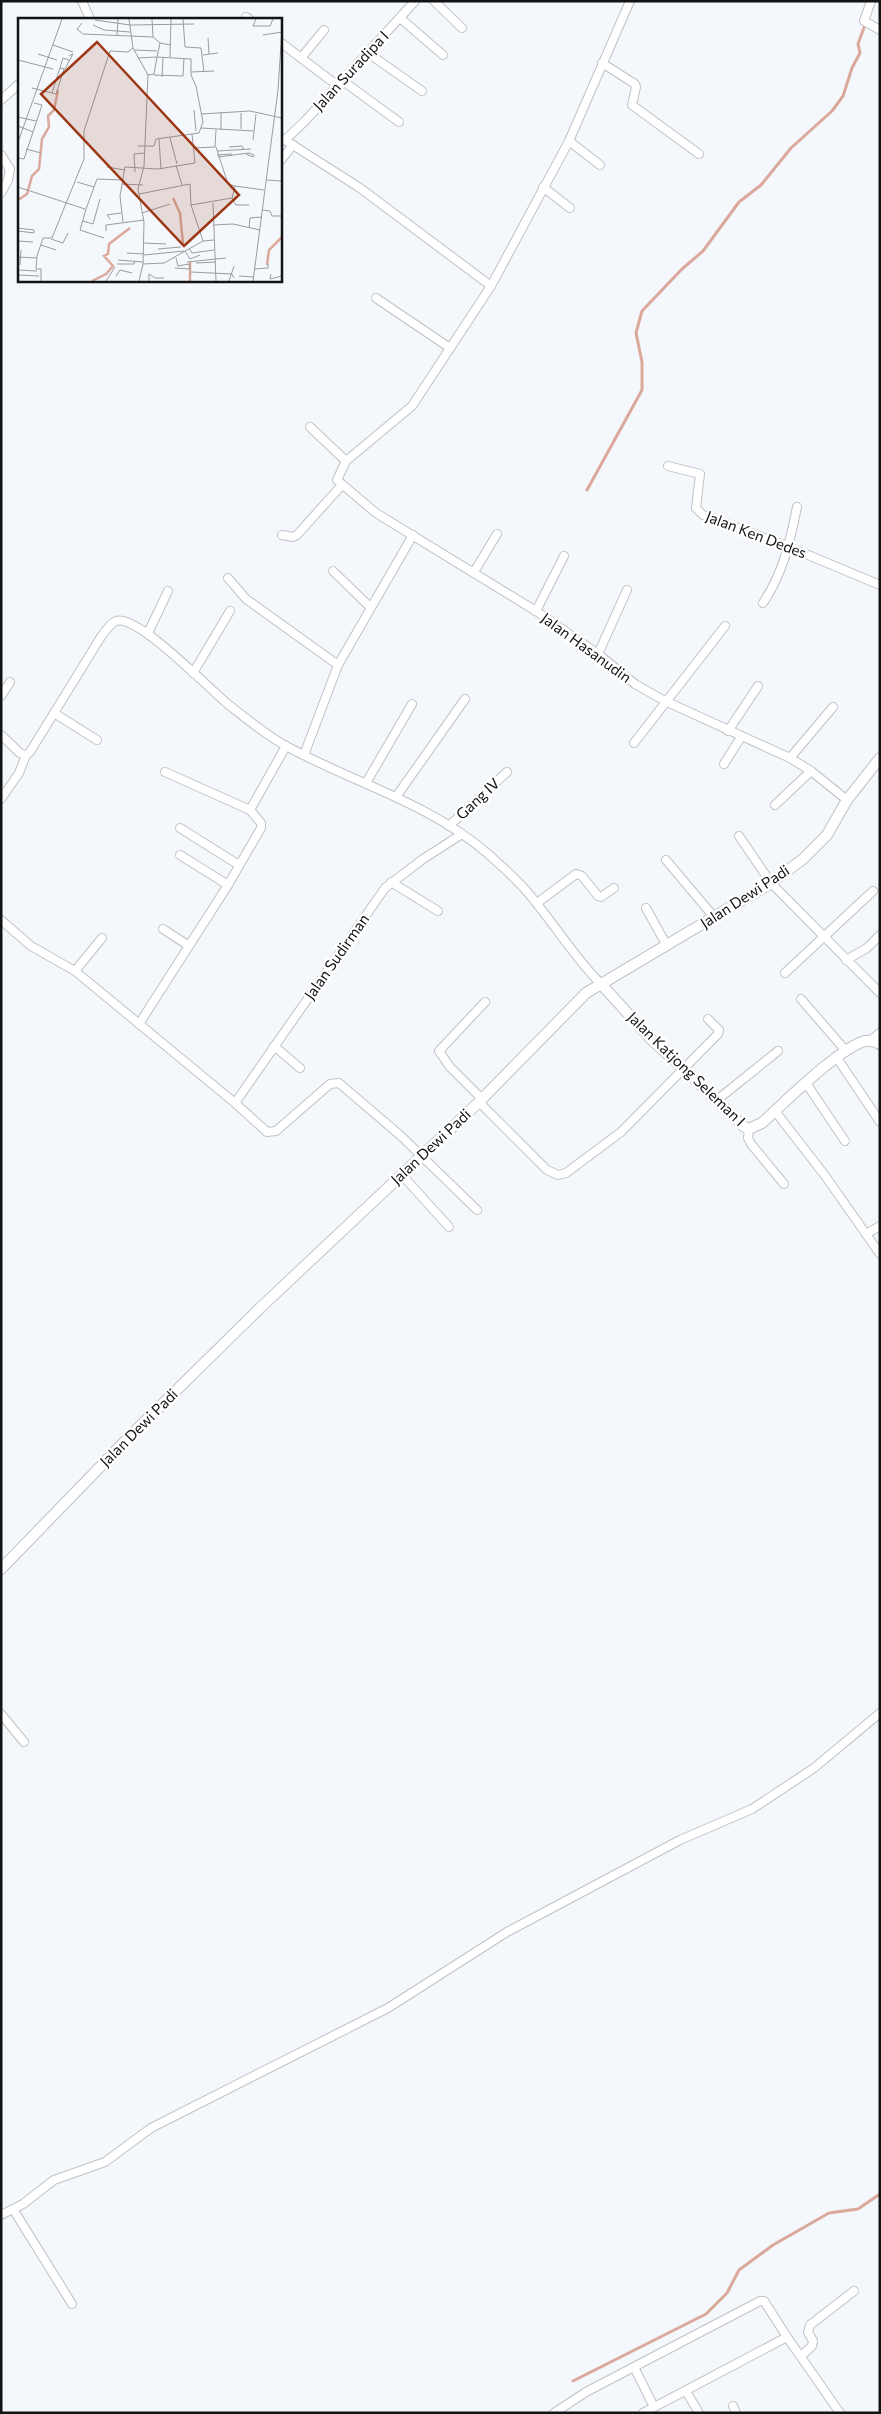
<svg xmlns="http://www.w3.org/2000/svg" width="881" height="2414" font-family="Commissioner,sans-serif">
<rect width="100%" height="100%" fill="#f4f7fb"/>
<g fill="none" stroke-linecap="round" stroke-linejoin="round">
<g stroke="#dba99b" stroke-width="3">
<path d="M587,490L642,390V362L636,333L642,311L682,269L703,251L739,202L761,185L791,148L832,111L843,96L852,68L860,53L858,44L866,22"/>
<path d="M573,2381L706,2314L727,2293L739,2270L773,2245L829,2213L858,2209L880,2194"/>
</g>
<defs>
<g id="minor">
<path d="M82,1L90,19"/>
<path d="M434,1L462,28"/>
<path d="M630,1L569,141L491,286L412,406L346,461L337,480L376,513L536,611L598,654L635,684L665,701L790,758L811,771L847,800"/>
<path d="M871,1L864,21L880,30"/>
<path d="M246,17L249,19"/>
<path d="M400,18L443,55"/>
<path d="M280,42L338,86"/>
<path d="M368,53L422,91"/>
<path d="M301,58L324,30"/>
<path d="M602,63L635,84L636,87L632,105L699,154"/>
<path d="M343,81L399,122"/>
<path d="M1,100L19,84"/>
<path d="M285,140L360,188L491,286"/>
<path d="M280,141L285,140L305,121L415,1"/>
<path d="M569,141L600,165"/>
<path d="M1,155L10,169L8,180L1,193"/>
<path d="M280,161L293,145"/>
<path d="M543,187L570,208"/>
<path d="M376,298L450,348"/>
<path d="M310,427L346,461"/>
<path d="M668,466L700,474L696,508L703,515L789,547L880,585"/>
<path d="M282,535L293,537L297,535L341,486"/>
<path d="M333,571L370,607"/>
<path d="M474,572L497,534"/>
<path d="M228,578L246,599L338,665"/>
<path d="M763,603C783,573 790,542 797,507"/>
<path d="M536,611L564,556"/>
<path d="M148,633L168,591"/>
<path d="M598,654L627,590"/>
<path d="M193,673L230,611"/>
<path d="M1,696L10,682"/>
<path d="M54,713L97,740"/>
<path d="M728,731L758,686"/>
<path d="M1,735L20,753L26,755"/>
<path d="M634,743L725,626"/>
<path d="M304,755L338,665L413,535"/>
<path d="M790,758L833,707"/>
<path d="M724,764L741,737"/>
<path d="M165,772L250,810"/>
<path d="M366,783L412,704"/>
<path d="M396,797L465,699"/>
<path d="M1,799L19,773L26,755L30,752L99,640C103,634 109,624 116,621C138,614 210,690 229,705C248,720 267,736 288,747C354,783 429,803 487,853C505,869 523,885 537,904C559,931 576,959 601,984"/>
<path d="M775,805L811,771"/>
<path d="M449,826L507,772"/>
<path d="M180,828L239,865"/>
<path d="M739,836L771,883L880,993"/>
<path d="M180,855L228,885"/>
<path d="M666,860L714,917"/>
<path d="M391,882L438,911"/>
<path d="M537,903L576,874L582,876L598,896L601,897L614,888"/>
<path d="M646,908L667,946"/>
<path d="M1,920L31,946L75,971L235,1103L267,1132L276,1131L330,1084L339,1083L401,1136L477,1210"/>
<path d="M163,929L189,946"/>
<path d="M846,960L867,948L880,935"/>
<path d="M75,971L102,938"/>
<path d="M785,973L873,891"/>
<path d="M801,999L846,1051"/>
<path d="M139,1024L228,885L261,828V823L250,810L286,746"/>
<path d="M871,1040L880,1033"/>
<path d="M274,1046L300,1068"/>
<path d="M837,1058L880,1122"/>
<path d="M806,1083L845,1141"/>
<path d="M482,1099L450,1067L439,1051L485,1002"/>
<path d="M717,1100L778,1051"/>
<path d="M479,1102L547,1170L558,1175L566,1173L621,1132L718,1034L719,1030L708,1019"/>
<path d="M235,1103L385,888L423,859L462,834"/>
<path d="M775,1111L826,1177L880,1254"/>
<path d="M749,1129L748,1138L751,1144L784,1184"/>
<path d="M402,1175L449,1227"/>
<path d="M866,1234L880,1226"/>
<path d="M1,1714L24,1742"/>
<path d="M13,2209L72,2304"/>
<path d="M1,2215L23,2204L54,2180L105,2162L151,2128L388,2008L507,1932L680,1840L752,1809L814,1768L880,1713"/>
<path d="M801,2356L812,2346L813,2341L808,2332L810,2325L854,2291"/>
<path d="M634,2367L654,2407"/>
<path d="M686,2391L699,2413"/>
<path d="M733,2406L736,2413"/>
<path d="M554,2413L586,2392L760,2301H764L787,2337"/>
<path d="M643,2413L787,2337L840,2413"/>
</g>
<g id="tertiary">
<path d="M601,984L652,1040L684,1069L743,1126L749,1129L762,1123C784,1103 839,1048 865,1041C871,1040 875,1041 880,1044"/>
<path d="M1,1569L132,1434L259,1309L479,1102L586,993L771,883L803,859L827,835L847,800L880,758"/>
</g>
</defs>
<use href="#minor" stroke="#bfc2c6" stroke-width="10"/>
<use href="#tertiary" stroke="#bfc2c6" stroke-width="12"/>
<use href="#minor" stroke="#fff" stroke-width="8"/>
<use href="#tertiary" stroke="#fff" stroke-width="10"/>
</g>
<g text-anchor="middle" stroke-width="5" stroke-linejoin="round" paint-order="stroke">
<g font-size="15" fill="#121314" stroke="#fff">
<text transform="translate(351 71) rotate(-47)" y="5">Jalan Suradipa I</text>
<text transform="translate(756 535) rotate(21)" y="5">Jalan Ken Dedes</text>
<text transform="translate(586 648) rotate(36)" y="5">Jalan Hasanudin</text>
<text transform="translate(478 799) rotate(-43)" y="5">Gang IV</text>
<text transform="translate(745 897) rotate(-33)" y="5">Jalan Dewi Padi</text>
<text transform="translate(337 957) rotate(-55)" y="5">Jalan Sudirman</text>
<text transform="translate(686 1069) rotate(44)" y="5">Jalan Katjong Seleman I</text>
<text transform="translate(431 1147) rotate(-43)" y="5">Jalan Dewi Padi</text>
<text transform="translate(139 1428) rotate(-45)" y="5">Jalan Dewi Padi</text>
</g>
</g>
<g transform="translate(18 18)">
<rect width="264" height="264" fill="#f4f7fb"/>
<path fill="none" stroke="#dba99b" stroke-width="2.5" d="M155,180L162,195L165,226M0,182L9,176L14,158L21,151L24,121L31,109L30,98L36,92L40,72M172,244V263M249,247L251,232L264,219M74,263L88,256L95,248L86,238L90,236L91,226L112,210"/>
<path fill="none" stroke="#9a9c9f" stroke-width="1" d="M111,1L115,30L130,57L126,148L120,171L126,204L125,246L121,263M134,1L135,19M165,1L167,29L183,30L186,54M238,1L235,8H252L255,1M77,2L112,7M64,5L59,11L65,16L135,19L142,25L153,27M75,7L86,12L112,14M112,7L176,6M245,17L264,14M99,18L100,1M190,20L191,36M35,27L55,34M117,32L139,33M20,36L39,42M185,37L200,35M152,39L153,1M120,40L139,39L142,25M0,42L35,51M42,50L47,51L55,36L51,38M173,54L196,53M136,57L165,58L166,40M144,59L145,40M14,70L34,75L45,40L51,42M34,75L38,76L46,51M176,92L178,113M183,96L232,93L264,100M0,99L18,103M0,108L15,114M183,110L235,113M223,111V95M203,112V94M152,120L159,146M141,121L143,151M235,122L238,96M0,124L44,1M120,128H136L138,121L174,116M198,129L210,166L217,168M211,129L224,128L226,132M175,130L197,129L198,112M8,131L23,135M199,133L233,131M199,137L214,136M200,139L231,135L236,137L235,139L228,136M0,140L6,141L24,87L16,85M158,147L164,167M89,149L107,152M117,154L116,136L126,135M248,162L264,163M59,164L76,169M104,166L125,167M0,169L67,191M121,176L172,166L173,187L185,223L196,222M214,180L218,187H231M195,185L198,263M173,187L214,180L217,168L246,172M244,192L252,193L254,198H264M124,195L152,186M92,201L89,197L103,195M65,203L75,206L82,181M105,204L102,178L107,149L140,151L177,145L174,116L181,115L185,104L178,68L173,57V41L139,39L136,56L130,57M195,207L215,206L242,212M0,210L16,212V215L0,213M231,210L232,200L244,199M88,213V207L126,202M86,220L62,212L68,191L79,161L105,162M33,221L45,225L50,215M0,223L15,224M125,225L148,226M23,227L38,232M171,230L174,235L196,232M140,231L163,229M167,233L172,241L182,237M109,235L126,236M126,237L166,233M0,239L19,240M100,242L125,244M169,244L208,240M178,245L198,244M99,246H116L117,243M125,246L146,245L185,223M2,247L3,232M157,250L172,251L171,246L160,248L158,240M236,251L250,250V246M0,252L19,253M173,254L214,256L216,260M253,256L252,261L264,258M0,257L21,258M98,258L102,252L114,255M221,258L236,259M23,263V251H18L19,238L25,220H34L66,141V113L92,33L110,34L115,30M88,263L97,249M131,263V256L137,260H146M211,263L216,248M235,263L260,72L264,11"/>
<path fill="#9d3615" fill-opacity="0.15" stroke="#9d3615" stroke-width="2.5" d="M79,24L221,177L166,228L23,76Z"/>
<rect width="264" height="264" fill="none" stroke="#121314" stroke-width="2.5"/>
</g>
<rect width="881" height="2414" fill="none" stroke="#121314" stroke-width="5"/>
</svg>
